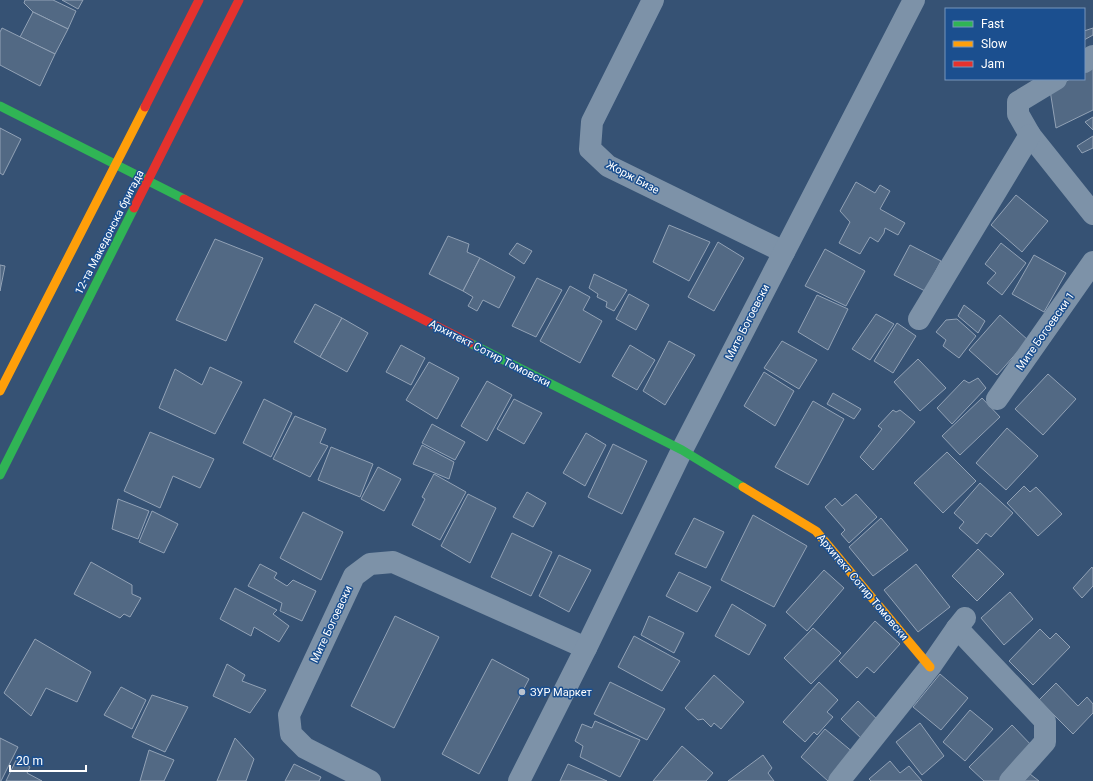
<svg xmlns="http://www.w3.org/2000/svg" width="1093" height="781" font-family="Roboto,sans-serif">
<rect width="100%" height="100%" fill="#365274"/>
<g fill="#526984" stroke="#92a2b6">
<path d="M25,0H53L76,11L68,29L33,12L24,3Z"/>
<path d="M62,0H83L78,9Z"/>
<path d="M33,12L68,29L55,54L20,37Z"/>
<path d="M2,28L55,54L40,86L0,65V32Z"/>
<path d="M1093,28V35L1084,40V31Z"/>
<path d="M1093,66V110L1056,128L1050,90L1070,79H1084V71Z"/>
<path d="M1093,117V130L1085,122Z"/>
<path d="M0,128L21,139L3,175L0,173Z"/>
<path d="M1093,136V148L1082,153L1077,146Z"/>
<path d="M856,182L875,193L880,185L890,191L880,209L905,223L898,235L885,228L884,233L878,242L870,237L860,254L839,243L850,222L840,211Z"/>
<path d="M1016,195L1048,221L1022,252L991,225Z"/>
<path d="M669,225L710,242L689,281L653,262Z"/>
<path d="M448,236L469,244L467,252L480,258L463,291L429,274Z"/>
<path d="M215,239L263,258L226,341L176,320Z"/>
<path d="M718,242L744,258L714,311L688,297Z"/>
<path d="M517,243L532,251L524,264L509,254Z"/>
<path d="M1001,243L1026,263L1002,295L987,283L996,273L985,264Z"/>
<path d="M910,245L941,261L925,291L894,275Z"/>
<path d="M825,249L865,271L846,306L805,286Z"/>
<path d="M1034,255L1066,273L1044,312L1012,294Z"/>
<path d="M480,258L515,277L499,308L483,300L477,311L468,306L473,297L463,291Z"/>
<path d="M0,265L5,266L0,291Z"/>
<path d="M594,274L627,290L614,311L606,307L607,302L597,297L598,294L589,288Z"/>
<path d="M537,278L562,290L536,337L512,326Z"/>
<path d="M570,286L590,297L583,310L602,321L580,363L540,341Z"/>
<path d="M629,294L649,305L636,330L616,319Z"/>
<path d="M817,295L848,309L828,350L798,332Z"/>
<path d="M315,304L342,318L320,357L294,342Z"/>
<path d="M964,305L985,321L978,333L958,316Z"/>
<path d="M876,314L894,324L870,360L852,349Z"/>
<path d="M1000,315L1028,340L997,375L969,350Z"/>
<path d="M342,318L368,333L347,372L320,357Z"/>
<path d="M957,319L976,336L959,358L943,346L946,340L936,332L946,320Z"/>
<path d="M897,323L916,336L893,373L874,361Z"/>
<path d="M669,341L695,355L665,405L643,391Z"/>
<path d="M782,341L817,360L799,389L764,368Z"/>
<path d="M401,345L425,358L411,385L386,372Z"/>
<path d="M630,345L655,360L637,390L612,376Z"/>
<path d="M918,359L946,388L920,411L894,382Z"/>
<path d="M429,362L459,378L437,419L406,400Z"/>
<path d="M210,367L242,382L215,434L159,408L175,369L202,385Z"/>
<path d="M764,372L794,391L775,426L744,406Z"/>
<path d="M1048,374L1076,399L1043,435L1015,409Z"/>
<path d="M978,378L986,388L952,424L937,408L964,380L969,383Z"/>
<path d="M487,381L512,395L487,441L461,426Z"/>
<path d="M833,393L861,409L854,419L827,404Z"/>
<path d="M982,398L1000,417L960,455L942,436Z"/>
<path d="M264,399L292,413L271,457L243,443Z"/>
<path d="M514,399L542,413L524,444L497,429Z"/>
<path d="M813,401L844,419L808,485L775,467Z"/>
<path d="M893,410L896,412L900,410L915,422L873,470L860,457L882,429L878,426Z"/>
<path d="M295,416L326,429L320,443L328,446L310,477L273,459Z"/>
<path d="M432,424L465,442L455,460L422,443Z"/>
<path d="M1007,428L1038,456L1006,490L976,463Z"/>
<path d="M150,432L214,459L200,488L173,476L160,508L124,491Z"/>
<path d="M586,433L606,445L585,486L563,473Z"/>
<path d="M613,444L647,461L622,514L588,497Z"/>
<path d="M422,445L454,462L449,479L413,464Z"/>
<path d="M331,447L373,464L360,497L318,480Z"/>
<path d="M947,452L976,481L943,513L914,483Z"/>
<path d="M378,467L401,479L384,511L361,499Z"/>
<path d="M434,474L466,492L440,540L412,525L425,499L422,497Z"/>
<path d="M980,483L1013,513L991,537L986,533L977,544L959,528L964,522L954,513Z"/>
<path d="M1024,486L1030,492L1036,487L1062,514L1038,536L1007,503Z"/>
<path d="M527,492L546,503L533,527L513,517Z"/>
<path d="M468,494L496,508L470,563L441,546Z"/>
<path d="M856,494L877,517L849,543L841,534L845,530L825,507L835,498L842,506Z"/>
<path d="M118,499L149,511L138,539L112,529Z"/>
<path d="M152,511L178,524L164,553L139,542Z"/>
<path d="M303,512L343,532L321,580L280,558Z"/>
<path d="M753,515L807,546L774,607L721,580Z"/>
<path d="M694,518L724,532L706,568L675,554Z"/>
<path d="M881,518L908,550L873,576L849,547Z"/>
<path d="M512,533L552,552L531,596L491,577Z"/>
<path d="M978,549L1004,574L977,601L952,576Z"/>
<path d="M559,555L591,570L569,612L539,596Z"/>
<path d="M91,562L132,585V594L141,598L130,617L124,614L120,618L74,594Z"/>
<path d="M260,564L277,573L274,578L287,586L293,580L316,591L302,621L280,611L282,603L248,586Z"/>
<path d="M916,564L950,607L918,632L884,590Z"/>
<path d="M1092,567L1093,569V586L1082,598L1073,588Z"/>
<path d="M824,570L844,588L807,631L786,612Z"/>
<path d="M679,572L711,587L697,612L666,596Z"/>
<path d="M235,588L277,610L273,614L289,626L279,642L254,627L251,636L220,619Z"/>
<path d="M1010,592L1033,619L1004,645L981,618Z"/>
<path d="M732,604L766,625L749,655L715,636Z"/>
<path d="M395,616L439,637L394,728L351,706Z"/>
<path d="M649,616L684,633L674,653L641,635Z"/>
<path d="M875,621L900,644L874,673L867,667L857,678L839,661Z"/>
<path d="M813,628L841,653L811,684L784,658Z"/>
<path d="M1040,629L1050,639L1056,633L1070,647L1033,685L1009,661Z"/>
<path d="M634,636L680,661L662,691L618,667Z"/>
<path d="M35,639L91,672L77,702L46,688L31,716L4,693Z"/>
<path d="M492,659L529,679L479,774L442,754Z"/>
<path d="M227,664L245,675L242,681L266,690L250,713L213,696Z"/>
<path d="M940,674L968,698L941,730L913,707Z"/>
<path d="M714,675L744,702L721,729L714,723L711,727L703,719L698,720L685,708Z"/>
<path d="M610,682L665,709L647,740L594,714Z"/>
<path d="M819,682L838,700L827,712L833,717L817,735L814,732L805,742L783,722Z"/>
<path d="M1056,683L1078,706L1087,697L1093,704V713L1073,734L1039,700Z"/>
<path d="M121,687L146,700L132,729L104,715Z"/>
<path d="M152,695L188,707L165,752L132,737Z"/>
<path d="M858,701L881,723L864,741L841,719Z"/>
<path d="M970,710L993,729L965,761L943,742Z"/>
<path d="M595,721L640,740L620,777L580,757L583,746L575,741L582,724L592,728Z"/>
<path d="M920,723L944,756L922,775L896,742Z"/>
<path d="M1012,725L1034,748L1001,781H984L969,767Z"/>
<path d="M825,729L854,753L828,781L801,757Z"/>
<path d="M0,738L18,747L1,781H0Z"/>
<path d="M235,738L254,759L246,781H217Z"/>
<path d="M682,746L713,773L706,781H653Z"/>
<path d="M149,750L174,760L164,781H140Z"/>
<path d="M763,755L772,768L768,773L774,781H728Z"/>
<path d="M17,758L30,767L27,773L42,781H6Z"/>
<path d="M890,761L900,773L909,766L922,781H871L869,779Z"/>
<path d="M294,764L321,777L319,781H285Z"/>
<path d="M568,764L607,781H560Z"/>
<path d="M1030,774L1039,781H1024Z"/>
</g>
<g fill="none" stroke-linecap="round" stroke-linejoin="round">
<g stroke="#7d92a8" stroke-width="22">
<path d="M653,0L592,122L590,149L608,166L784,252"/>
<path d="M1084,62L1093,56"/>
<path d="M1056,79L1018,102V114L1030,135L1093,214"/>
<path d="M919,319L1030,135"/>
<path d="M997,399L1093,262"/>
<path d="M957,628L1045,721V742L1010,781"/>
<path d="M370,781L305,748L291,734L289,715L354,576L370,564L393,562L586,648"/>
<path d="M519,781L586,648L682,450L914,0"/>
<path d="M839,781L930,667L957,628L965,618"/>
</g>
<g stroke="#30b455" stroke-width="9">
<path d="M0,106L184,199"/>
<path d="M470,343L682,450L743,487"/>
<path d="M0,475L134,208"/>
</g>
<g stroke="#ff9f0a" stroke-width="9">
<path d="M0,391L145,107"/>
<path d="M743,487L816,531L930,667"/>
</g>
<g stroke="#e5322d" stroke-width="9">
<path d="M145,107L199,0"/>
<path d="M184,199L470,343"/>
<path d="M134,208L239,0"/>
</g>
</g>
<circle fill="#b9c2ce" stroke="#1b4f8f" stroke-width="1.5" cx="522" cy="692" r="4"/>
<g text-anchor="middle" stroke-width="3" stroke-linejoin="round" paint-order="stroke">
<g font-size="11" fill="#fff" stroke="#1b4f8f">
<text transform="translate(633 177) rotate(28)" y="4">Жорж Бизе</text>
<text transform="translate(109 232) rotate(-63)" y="4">12-та Македонска бригада</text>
<text transform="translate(747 322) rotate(-63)" y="4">Мите Богоевски</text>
<text transform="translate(1045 331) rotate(-55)" y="4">Мите Богоевски 1</text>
<text transform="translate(490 353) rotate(27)" y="4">Архитект Сотир Томовски</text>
<text transform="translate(863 587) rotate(50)" y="4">Архитект Сотир Томовски</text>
<text transform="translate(331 624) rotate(-65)" y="4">Мите Богоевски</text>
</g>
<g font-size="11" fill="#fff" stroke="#1b4f8f" text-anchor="start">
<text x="530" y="696">ЗУР Маркет</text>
</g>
</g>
<rect x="945" y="8" width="140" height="72" fill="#1b4f8f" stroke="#7695bc"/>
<rect x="953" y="21" width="20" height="6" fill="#30b455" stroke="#7695bc"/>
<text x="981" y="28" font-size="12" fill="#ffffff">Fast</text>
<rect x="953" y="41" width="20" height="6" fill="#ff9f0a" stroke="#7695bc"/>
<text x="981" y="48" font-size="12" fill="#ffffff">Slow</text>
<rect x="953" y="61" width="20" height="6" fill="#e5322d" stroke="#7695bc"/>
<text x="981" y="68" font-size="12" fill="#ffffff">Jam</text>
<path d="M10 765v6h76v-6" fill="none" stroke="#ffffff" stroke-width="2"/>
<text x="16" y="765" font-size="12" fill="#ffffff" stroke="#1b4f8f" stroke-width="3" paint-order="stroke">20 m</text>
</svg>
